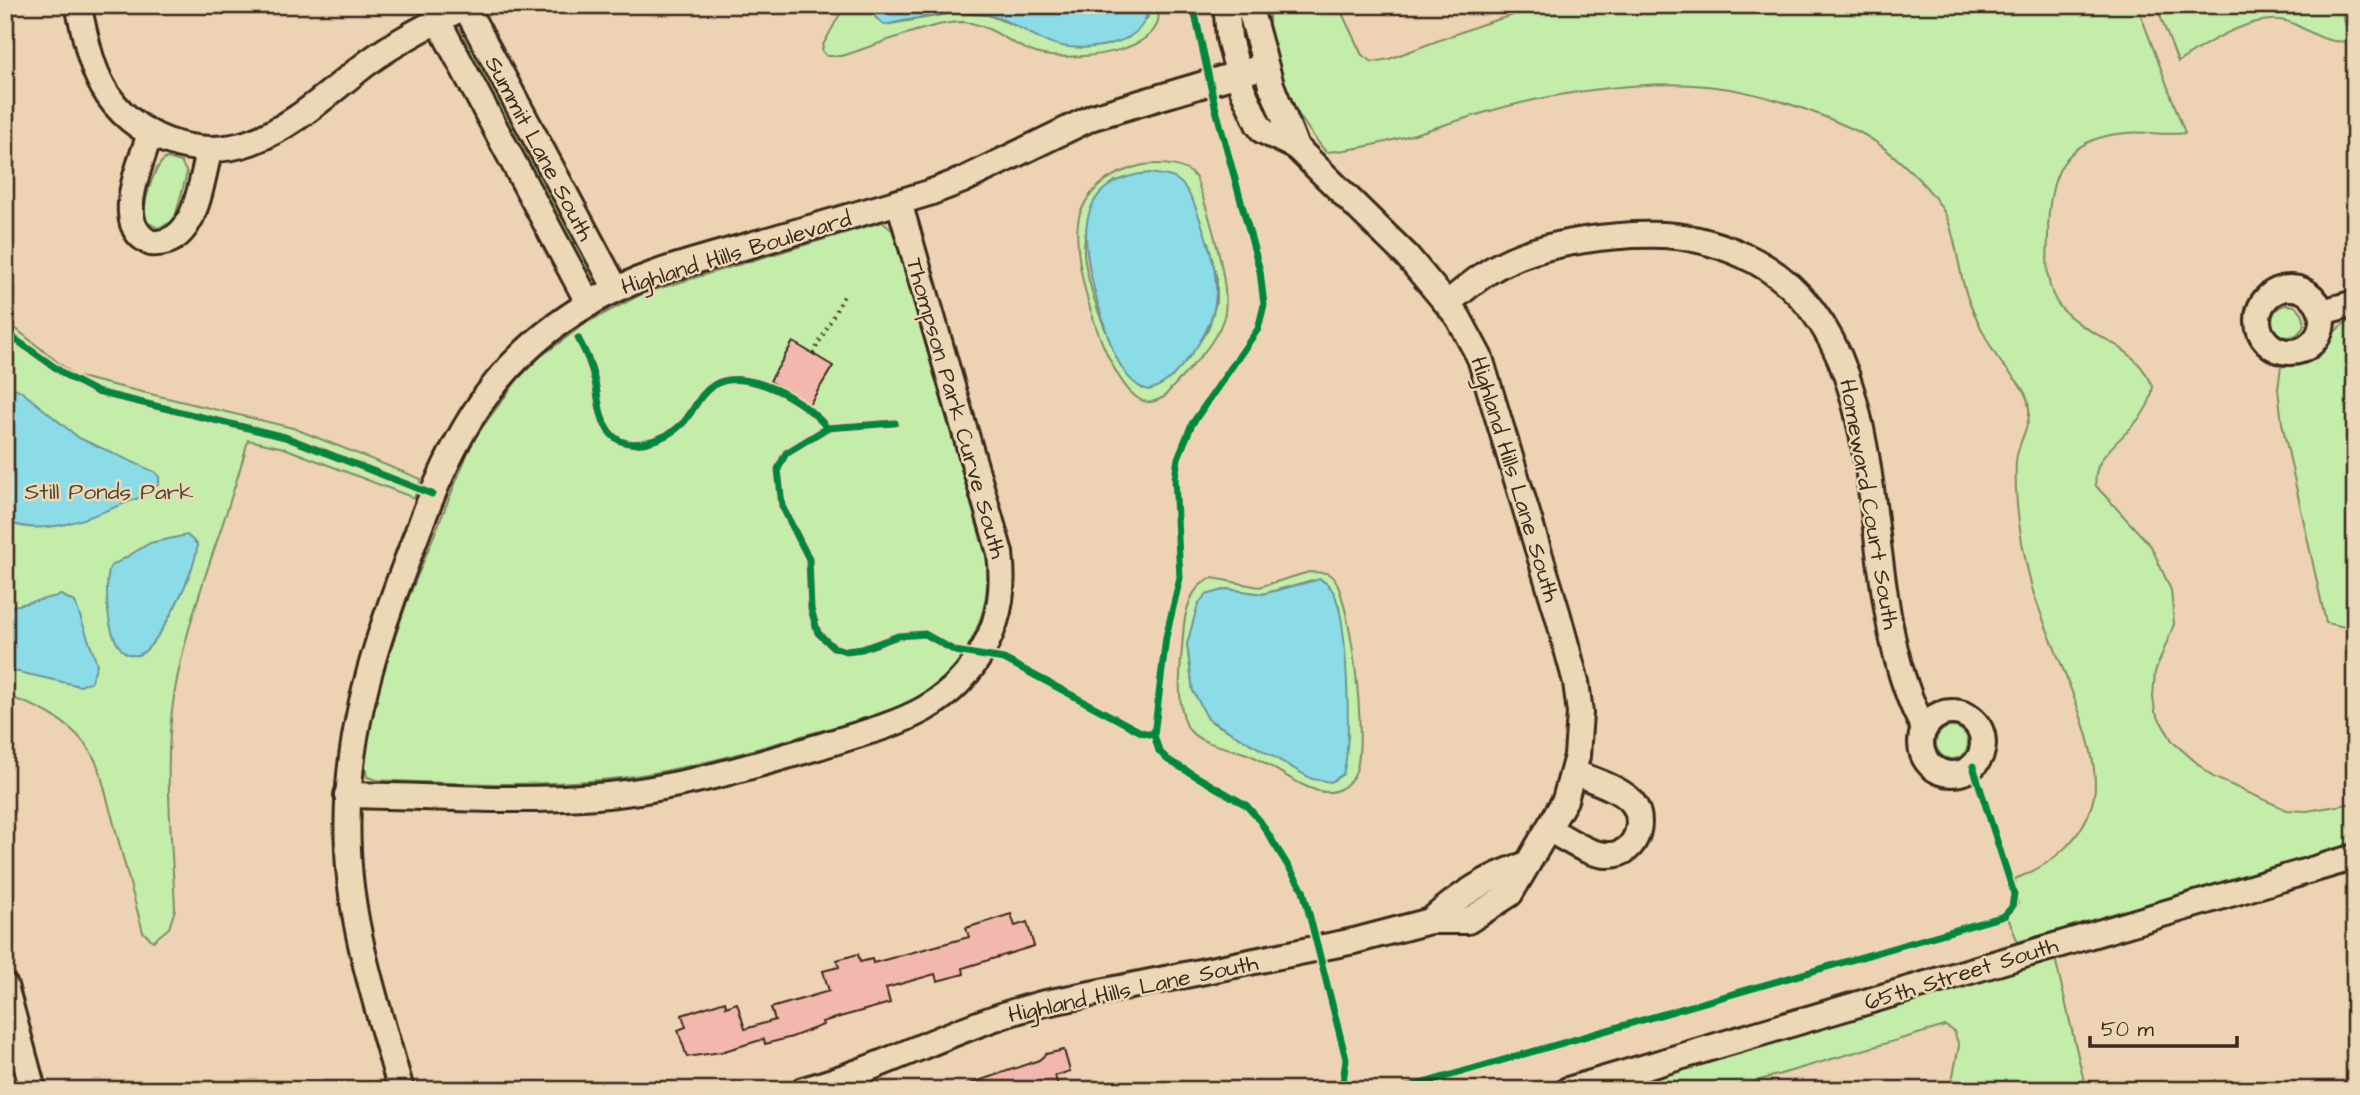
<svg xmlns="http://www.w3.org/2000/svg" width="2360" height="1095" font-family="'Architects Daughter',sans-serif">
<rect width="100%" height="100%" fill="#edd2b4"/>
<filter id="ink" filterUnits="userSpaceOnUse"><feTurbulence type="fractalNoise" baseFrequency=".0143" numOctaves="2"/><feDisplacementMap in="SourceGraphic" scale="14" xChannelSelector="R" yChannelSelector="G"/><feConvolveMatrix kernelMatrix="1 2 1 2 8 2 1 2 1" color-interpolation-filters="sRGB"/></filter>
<g filter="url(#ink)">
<g fill="#c3eda9" stroke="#7f8c64" stroke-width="2" fill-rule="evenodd">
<path d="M845,5H874L875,17L885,25L954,13L988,15L1070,47L1128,38L1148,17L1146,5H1157C1173,54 1070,62 1039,54C1011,47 991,22 960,22C929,23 874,46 842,56H827L822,51L823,45Z"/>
<path d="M1270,5H1338L1362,55L1373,62L1389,59L1480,25L1546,5H2137L2185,133C2165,136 2146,131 2126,133C2061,138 2048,177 2048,236C2047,260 2044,288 2061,308C2091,341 2130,338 2153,386C2149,432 2089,446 2096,486L2151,546L2171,590L2174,624L2155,672L2153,697L2155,712L2173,742L2213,777L2287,810L2307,811L2355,803V844L2019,945L2008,918L2018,903L2015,879C2052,865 2086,837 2094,796C2103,744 2048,642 2032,588C2022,549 2014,502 2016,462C2017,443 2031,427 2029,408C2027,387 2011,376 2000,361C1990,348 1983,332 1976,317C1959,285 1960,255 1949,223C1938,191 1885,144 1855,130C1810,109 1756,91 1707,86C1640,79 1547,94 1483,113C1431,128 1381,148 1326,152C1292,111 1263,61 1270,5Z"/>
<path d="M2156,5H2340L2350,41C2326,44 2315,34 2294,24C2261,7 2205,44 2178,62Z"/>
<path d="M469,32L592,267L583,272L459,37Z"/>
<path d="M167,158L181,162L187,173L174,221L158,228L146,222C140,209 154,163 167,158Z"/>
<path d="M1143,165C1159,163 1186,163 1196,178C1207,207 1234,292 1223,320C1212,350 1184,373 1164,397C1156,401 1148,405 1139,399C1104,378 1065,248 1081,211C1093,183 1115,172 1143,165ZM1115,181L1208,242L1217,279V299L1208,330L1172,377L1143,389C1117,375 1082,276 1084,247C1085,224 1097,194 1115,181Z"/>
<path d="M882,222L893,231L987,560C992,618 963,674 911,701C879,718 840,725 805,735C744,753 683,770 620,778C539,787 458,784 377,780L367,777L364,760L376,693L408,599L473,440L518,379L540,357L586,323L644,293Z"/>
<circle cx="2288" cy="321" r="16"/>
<path d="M2355,319V629L2326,623L2282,423L2278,389L2281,366C2334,369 2319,329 2355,319Z"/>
<path d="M5,320L75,376L293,428L421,479L414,498L284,448L248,440C226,527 188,608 174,696C163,766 172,839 175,909L169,928L153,941L143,932L100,772C86,730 46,707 5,696Z"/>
<path d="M1309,572L1327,573L1334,578C1352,607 1367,739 1356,771C1353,779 1346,787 1338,790C1315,801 1274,766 1252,756C1234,747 1196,746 1187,726C1175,700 1181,663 1183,636C1184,615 1190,584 1213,578L1259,587ZM1312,580L1339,606L1348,738L1269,752L1213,723L1193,691L1187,644L1227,589L1263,594Z"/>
<circle cx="1952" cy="743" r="16"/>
<path d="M2055,958L2086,1090H1950L1959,1046L1954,1031L1945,1026L1726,1090H1609Z"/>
</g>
<g fill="#8cdce7" stroke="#6c9597" stroke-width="2">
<path d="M874,5H1146C1152,43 1091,52 1062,46C1035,41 1014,20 988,15C954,8 918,18 885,25L875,17Z"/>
<path d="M1150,173C1158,175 1169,175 1176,179C1190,188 1197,211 1202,225C1221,280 1225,314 1186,361C1175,374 1166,385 1149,390C1117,384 1105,326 1097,300C1081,243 1071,179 1150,173Z"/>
<path d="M5,384L21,391L79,438L155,472L159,476V484L146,495C104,510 50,541 5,521Z"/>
<path d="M187,535L197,544C200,562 157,653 137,655C106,660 103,586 110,567L150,543Z"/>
<path d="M1320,579C1331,585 1335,593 1338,605C1347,633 1352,747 1343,774L1331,782L1312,779L1208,719L1193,691L1187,644L1198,604L1206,595L1227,589L1263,594Z"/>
<path d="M61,595L75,602L97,664L91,682L80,686L5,669V608Z"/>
</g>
<g fill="#f3b8ad" stroke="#3b2a1e" stroke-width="2">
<path d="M793,342L833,366L809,405L770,381Z"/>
<path d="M1011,914L1015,926L1027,922L1034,946L963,968L964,974L937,981L935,974L886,988L890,1003L822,1022L823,1025L792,1037L765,1044L764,1039L721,1052L687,1057L678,1030L686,1027L682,1015L725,1001L726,1007L737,1003L745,1029L775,1020L771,1008L829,991L823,971L839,967L837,960L858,954L860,962L872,959L873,963L969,937L966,928Z"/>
<path d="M1064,1050L1070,1071L1055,1076L1058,1086L1043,1090H965L964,1086L1039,1060L1046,1054Z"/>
</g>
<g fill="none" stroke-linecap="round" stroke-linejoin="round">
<defs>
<g id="minor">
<path d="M78,5C85,33 89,62 103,87C130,137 197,162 251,142C296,126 332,89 370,61C400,39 434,23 467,5"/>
<path d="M1249,5L1271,85L1296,147"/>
<path d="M465,6L616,289"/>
<path d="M438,21L589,304"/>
<path d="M150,133C141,165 111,225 151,243C197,247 200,182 210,149"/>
<circle cx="2290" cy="320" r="32"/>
<path d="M1448,303C1465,289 1483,273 1504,263C1545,242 1618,233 1664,235C1697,237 1726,246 1755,261C1911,346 1847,591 1924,728"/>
<path d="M2322,312L2355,303"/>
<circle cx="1952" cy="743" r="31"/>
<path d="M347,795C430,796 513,803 597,796C671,790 743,769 814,748C884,726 948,717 985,646C1001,615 1004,587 1000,553L899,202"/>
<path d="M1550,830C1567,839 1590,856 1610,855C1638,855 1649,815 1628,798C1614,786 1591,780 1574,772"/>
<path d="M1430,921C1459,896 1488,876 1525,865"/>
<path d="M5,986L33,1090"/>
<path d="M401,1090C379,1011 351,931 348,850C343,748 370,657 406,563C447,452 482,366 590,303C636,276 688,263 740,248C803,230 866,212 929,193L963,180L1093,117L1265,66"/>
<path d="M803,1090C884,1068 959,1025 1041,1004L1354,941L1430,921H1468L1510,894L1565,800L1577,756L1580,713L1576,682L1557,612L1480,358L1458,317L1407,256L1296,147L1263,131L1258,124L1242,88L1229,38L1227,14L1233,5"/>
<path d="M1568,1090L2355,857"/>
</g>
</defs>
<use href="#minor" stroke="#3b2a1e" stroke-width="30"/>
<path stroke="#3b2a1e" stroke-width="3.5" stroke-dasharray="2 5" stroke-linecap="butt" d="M813,354L845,294"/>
<use href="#minor" stroke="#ecd8b6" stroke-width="24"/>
<defs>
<g id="cycleway">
<path d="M1193,5L1215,106L1260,271L1264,305L1258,329L1192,424L1178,458L1175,478L1180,578L1166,637L1154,735L1159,751L1168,760L1246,805L1260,821L1303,890L1346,1059L1342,1090"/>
<path d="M5,332L70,378L97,392L285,437L432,494"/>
<path d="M578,338C585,351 591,364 594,378C599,396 598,419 611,434C629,454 667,439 683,423C694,411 699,394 714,385C746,366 807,401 827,428"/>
<path d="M895,423L827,428L786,453L778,469L782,506L809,559L811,609L818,633L833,647L846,651L862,649L898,636L925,634L955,651L1004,659L1141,732L1154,735"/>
<path d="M1399,1090L2004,916L2012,907L2014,894L1973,766"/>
</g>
</defs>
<use href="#cycleway" stroke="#ecd8b6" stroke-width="11"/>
<use href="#cycleway" stroke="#00873e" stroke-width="7"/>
</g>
</g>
<g text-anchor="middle" stroke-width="5" stroke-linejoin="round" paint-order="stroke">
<g font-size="23" fill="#3b2a1e" stroke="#ecd8b6">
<text transform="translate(540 148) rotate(62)" y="8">Summit Lane South</text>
<text transform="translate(736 252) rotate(-17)" y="8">Highland Hills Boulevard</text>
<text transform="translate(957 408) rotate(74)" y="8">Thompson Park Curve South</text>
<text transform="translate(1516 479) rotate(73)" y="8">Highland Hills Lane South</text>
<text transform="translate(1870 504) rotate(80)" y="8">Homeward Court South</text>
<text transform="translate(1961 973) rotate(-17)" y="8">65th Street South</text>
<text transform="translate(1133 988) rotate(-12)" y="8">Highland Hills Lane South</text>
</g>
<g font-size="23" fill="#4f4733" stroke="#ecd8b6">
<text x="109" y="499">Still Ponds Park</text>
</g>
</g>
<rect width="2360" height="1095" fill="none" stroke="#ecd8b6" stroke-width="28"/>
<rect x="14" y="14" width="2332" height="1067" fill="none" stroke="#3b2a1e" stroke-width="2.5" filter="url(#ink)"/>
<path d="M2090 1036v10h147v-10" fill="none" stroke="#3b2a1e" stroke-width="3.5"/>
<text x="2101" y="1036" font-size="21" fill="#3b2a1e" stroke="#ecd8b6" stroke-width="5" paint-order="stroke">50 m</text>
</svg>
